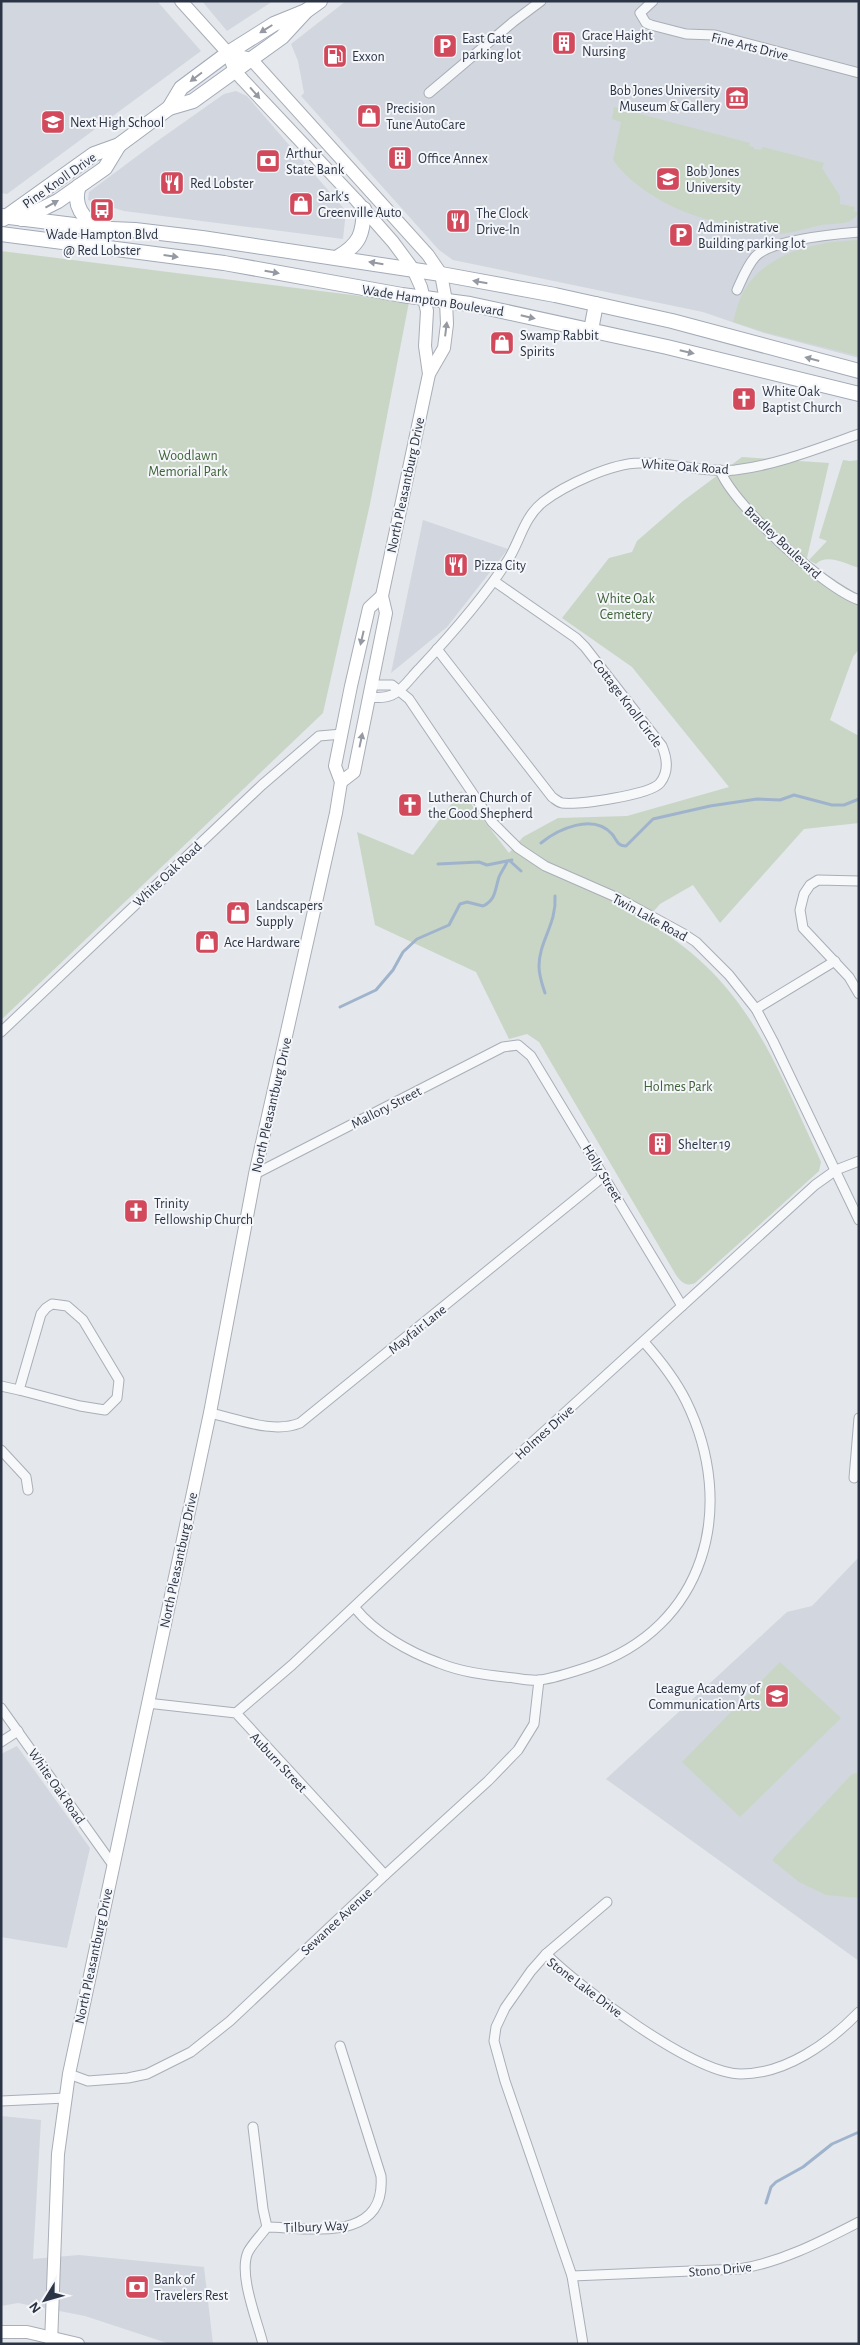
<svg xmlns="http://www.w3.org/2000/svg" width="860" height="2345" font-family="'Alegreya Sans',sans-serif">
<rect width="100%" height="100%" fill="#e4e7ec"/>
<g fill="#d2d6de">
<path d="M1,1H157L201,51L7,194L1,193Z"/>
<path d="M202,1H273L227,31Z"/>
<path d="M346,1H859V358L764,333L703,312L453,260L439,250L301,96L304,93L298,61L291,44Z"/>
<path d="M236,91L247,96L346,211L343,239L124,211L88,200L89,192L156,142L224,94Z"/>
<path d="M423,520L508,549L447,627L391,673Z"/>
<path d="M859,1557V1961L606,1779L787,1612L812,1606Z"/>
<path d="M17,1746L90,1848L67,1948L1,1937V1754Z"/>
<path d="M1,2116L41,2120L33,2259L79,2255L204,2267L213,2344H170L85,2316L18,2303L1,2306Z"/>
</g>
<g fill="#c9d6c5">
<path d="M614,107L750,143L749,146L754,147V149L761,150L763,147L824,163L822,168L840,196V204L855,207L854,211L858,213C852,226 834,223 821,225C806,228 790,234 776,234C762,234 748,224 735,224C695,222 638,195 613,160L621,122L612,119Z"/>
<path d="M859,240V356L764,332L733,322C736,311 739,299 745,289C768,252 818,241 859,240Z"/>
<path d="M1,251L409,302L370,504L323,713L1,1020Z"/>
<path d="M742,457L829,463L806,562L859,595V649L853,657L830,720L859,736V823L804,829L720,923L693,885L660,904L645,921C747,979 774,1061 821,1162L819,1171L695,1283C686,1287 681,1282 676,1275L539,1042L527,1034L509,1039L476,972L375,925L357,832L413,855L461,791L509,853L523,837L558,818L627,816L729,787L632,667L562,618L609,558L632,552L637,541L683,501Z"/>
<path d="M843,460L850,461L859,460V568C846,564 827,553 816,564L809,560L827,541L819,538Z"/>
<path d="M780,1662L841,1718L740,1817L682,1762Z"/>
<path d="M859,1773V1898L826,1895L799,1882L772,1860L852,1774Z"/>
</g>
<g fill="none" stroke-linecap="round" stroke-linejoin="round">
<g stroke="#9fb4cc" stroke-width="3">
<path d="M541,843C558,829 593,813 612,834C617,840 617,846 626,846L653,819L710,806L757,799L780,800L794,795L832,805H844L859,799"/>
<path d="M510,861L521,871"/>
<path d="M438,864L479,862L487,865L512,860"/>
<path d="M545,993C542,984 539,976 539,966C539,941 557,924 555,896"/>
<path d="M340,1007L376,990L393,970L403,952L417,939L449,925L460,904L467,902L483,906C496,900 495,889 499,877C501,872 505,867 507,862"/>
<path d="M766,2203L771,2187L776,2182L803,2167L832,2144L859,2132"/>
</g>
<defs>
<g id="street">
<path d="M653,1L640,13L646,23L651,25L686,34L715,35L859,73"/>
<path d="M429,93L513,22L541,1"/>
<path d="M737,290C742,279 747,266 755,257C770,240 835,234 859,232"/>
<path d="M720,470C733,505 824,588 859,600"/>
<path d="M437,649L552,797C555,799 558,802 562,803C579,805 650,795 660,783C669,772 667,758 662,746L585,647L576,638L494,581"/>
<path d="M372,685H392L409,699L492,822L518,848L545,866L618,898L684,934L696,942L729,975L756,1009L773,1041L859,1220"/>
<path d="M370,697C378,698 385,698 392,695C403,690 411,677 419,669C451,635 483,599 508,560C520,541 524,517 543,502C565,485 612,463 640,463C672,462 703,473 735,470C777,465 819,448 859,434"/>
<path d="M859,881L818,880L810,885L804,894L800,910L803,928L849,977L859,994"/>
<path d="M756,1009L835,961"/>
<path d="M1,1032L262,785L319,736L342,734"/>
<path d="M255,1174L503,1047L518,1045L531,1056L682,1306"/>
<path d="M52,1304L67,1306L83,1320L119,1380L117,1398L105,1410L80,1406L19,1390L41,1314L46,1308Z"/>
<path d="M1,1386L19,1390"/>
<path d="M210,1413C238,1419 273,1434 300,1423L604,1176"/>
<path d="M1,1450L26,1477L28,1490"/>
<path d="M854,1478L859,1418"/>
<path d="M355,1608C375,1633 409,1652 439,1663C464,1673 488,1675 514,1678C522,1679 532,1681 540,1680C555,1678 573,1672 588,1667C706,1628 738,1507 686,1401C675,1379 660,1360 644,1342"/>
<path d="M147,1703L236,1713L385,1875"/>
<path d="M1,1708L113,1865"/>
<path d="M236,1713L292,1665L426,1539L815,1185L836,1170L859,1161"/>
<path d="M1,1742L18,1731"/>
<path d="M546,1954C580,1988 694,2074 741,2074C786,2074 829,2043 859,2012"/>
<path d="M69,2074L88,2081L128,2078L147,2074L191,2052L230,2021L385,1875L488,1781L518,1750L534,1724L539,1680"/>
<path d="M1,2101L66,2098"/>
<path d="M253,2127L263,2209L267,2227"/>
<path d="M572,2276L739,2269C782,2262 820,2242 859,2222"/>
<path d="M263,2344C257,2320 238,2274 248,2252C253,2243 261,2235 267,2227C311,2228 386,2243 381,2176L340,2046"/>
<path d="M583,2344L572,2276L505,2081L494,2041L496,2027L505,2008L531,1971L546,1954L607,1902"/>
</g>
<g id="secondary">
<path d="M181,1L228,53L235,71L243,80L356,200L393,242L413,269L421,287L427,311L425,346L429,374"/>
<path d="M228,53L251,59L428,255L441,274L446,301L447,324L444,348L429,374L382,596L386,613L354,772L341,782"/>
<path d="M1,2332H27L78,2344"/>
<path d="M51,2344L58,2154L69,2074L210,1413L255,1174L336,813L341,782L335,766L351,686L369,608L382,596"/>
</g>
<g id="primary">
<path d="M169,108L193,101L282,37L306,11L320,1"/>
<path d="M79,186C72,204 83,221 101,228"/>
<path d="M1,216L74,225L88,228L135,230L202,238L441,274L555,295L672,321L859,371"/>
<path d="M3,219L94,154L119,145L169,108L181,88L228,53L274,24L306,11"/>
<path d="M22,219L58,201L105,168L119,145"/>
<path d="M1,234L224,263L402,295L470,304L667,347L859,394"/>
<path d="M338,257C360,244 363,234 364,209"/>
<path d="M591,330L596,304"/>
</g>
</defs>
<use href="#street" stroke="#a9aeb7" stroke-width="11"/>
<use href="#secondary" stroke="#a9aeb7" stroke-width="14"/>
<use href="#primary" stroke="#a3abb8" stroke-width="16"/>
<use href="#street" stroke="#f7f8fa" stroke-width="9"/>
<use href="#secondary" stroke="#fff" stroke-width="12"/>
<use href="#primary" stroke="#fff" stroke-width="14"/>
</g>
<defs><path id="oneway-solid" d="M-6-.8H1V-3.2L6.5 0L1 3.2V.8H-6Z" transform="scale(1.25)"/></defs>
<g fill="#959aa2">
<use href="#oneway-solid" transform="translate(266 29) rotate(148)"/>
<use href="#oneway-solid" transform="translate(196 77) rotate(143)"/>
<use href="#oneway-solid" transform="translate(255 93) rotate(49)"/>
<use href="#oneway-solid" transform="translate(52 204) rotate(-29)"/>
<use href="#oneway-solid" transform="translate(171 256) rotate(8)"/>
<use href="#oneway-solid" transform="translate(376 263) rotate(-171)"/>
<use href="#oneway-solid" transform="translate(272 272) rotate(10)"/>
<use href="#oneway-solid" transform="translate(480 282) rotate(-170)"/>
<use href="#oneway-solid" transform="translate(528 317) rotate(13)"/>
<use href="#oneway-solid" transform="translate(446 329) rotate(-83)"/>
<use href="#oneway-solid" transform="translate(687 352) rotate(13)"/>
<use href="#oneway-solid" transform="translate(812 359) rotate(-165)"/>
<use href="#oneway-solid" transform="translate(362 638) rotate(103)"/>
<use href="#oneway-solid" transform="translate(361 740) rotate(-78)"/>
</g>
<defs>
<symbol id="building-square" viewBox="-11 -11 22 22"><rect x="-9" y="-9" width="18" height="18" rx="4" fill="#d1495b" stroke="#f4f6f9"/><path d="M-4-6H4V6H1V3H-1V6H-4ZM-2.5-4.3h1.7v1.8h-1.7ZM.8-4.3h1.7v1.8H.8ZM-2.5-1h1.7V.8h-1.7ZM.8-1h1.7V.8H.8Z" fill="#fff"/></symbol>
<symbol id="parking-square" viewBox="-11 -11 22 22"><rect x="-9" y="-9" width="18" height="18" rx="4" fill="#d1495b" stroke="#f4f6f9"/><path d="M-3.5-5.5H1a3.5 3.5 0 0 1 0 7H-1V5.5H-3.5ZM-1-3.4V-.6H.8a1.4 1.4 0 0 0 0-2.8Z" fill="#fff"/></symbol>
<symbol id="fuel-square" viewBox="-11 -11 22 22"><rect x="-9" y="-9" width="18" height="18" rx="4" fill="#d1495b" stroke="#f4f6f9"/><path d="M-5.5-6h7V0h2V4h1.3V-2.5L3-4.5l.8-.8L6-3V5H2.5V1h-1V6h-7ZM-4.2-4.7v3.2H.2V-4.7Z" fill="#fff"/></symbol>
<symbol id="museum-square" viewBox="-11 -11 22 22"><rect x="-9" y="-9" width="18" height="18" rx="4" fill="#d1495b" stroke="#f4f6f9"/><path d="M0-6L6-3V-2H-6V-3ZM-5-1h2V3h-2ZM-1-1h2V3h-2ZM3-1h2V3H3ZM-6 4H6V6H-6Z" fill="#fff"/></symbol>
<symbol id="shop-square" viewBox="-11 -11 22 22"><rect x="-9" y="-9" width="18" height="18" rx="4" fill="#d1495b" stroke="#f4f6f9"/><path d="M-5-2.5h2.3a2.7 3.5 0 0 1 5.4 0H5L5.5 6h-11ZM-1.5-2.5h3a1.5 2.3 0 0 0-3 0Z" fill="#fff"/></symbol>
<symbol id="school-square" viewBox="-11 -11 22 22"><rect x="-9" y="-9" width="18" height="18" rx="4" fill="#d1495b" stroke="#f4f6f9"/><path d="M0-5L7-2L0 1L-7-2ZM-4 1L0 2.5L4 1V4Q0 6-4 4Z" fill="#fff"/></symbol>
<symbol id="bank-square" viewBox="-11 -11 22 22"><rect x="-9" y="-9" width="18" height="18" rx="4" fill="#d1495b" stroke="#f4f6f9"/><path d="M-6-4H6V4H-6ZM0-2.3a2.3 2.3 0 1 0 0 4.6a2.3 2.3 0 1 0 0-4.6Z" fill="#fff"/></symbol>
<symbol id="university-square" viewBox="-11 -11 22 22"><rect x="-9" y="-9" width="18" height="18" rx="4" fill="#d1495b" stroke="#f4f6f9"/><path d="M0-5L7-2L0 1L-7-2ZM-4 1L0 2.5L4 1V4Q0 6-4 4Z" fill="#fff"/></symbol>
<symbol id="restaurant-square" viewBox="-11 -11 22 22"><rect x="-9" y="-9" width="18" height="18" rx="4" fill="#d1495b" stroke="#f4f6f9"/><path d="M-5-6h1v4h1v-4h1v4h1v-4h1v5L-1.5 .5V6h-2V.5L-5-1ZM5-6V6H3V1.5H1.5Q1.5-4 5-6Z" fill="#fff"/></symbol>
<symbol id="bus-square" viewBox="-11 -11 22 22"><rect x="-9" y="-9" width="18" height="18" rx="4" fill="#d1495b" stroke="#f4f6f9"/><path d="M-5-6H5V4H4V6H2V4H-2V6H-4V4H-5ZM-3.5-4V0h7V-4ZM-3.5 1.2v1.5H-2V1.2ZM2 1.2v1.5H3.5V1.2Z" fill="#fff"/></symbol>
<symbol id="church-square" viewBox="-11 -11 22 22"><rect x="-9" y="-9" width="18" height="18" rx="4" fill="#d1495b" stroke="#f4f6f9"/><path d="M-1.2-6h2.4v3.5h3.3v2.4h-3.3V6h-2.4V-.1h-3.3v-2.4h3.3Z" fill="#fff"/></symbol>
</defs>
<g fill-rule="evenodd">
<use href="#building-square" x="550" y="29" width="28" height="28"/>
<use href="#parking-square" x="431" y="32" width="28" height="28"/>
<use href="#fuel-square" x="321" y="42" width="28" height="28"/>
<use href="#museum-square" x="723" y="84" width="28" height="28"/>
<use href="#shop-square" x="355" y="102" width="28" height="28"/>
<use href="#school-square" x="39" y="108" width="28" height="28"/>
<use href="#building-square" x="386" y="144" width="28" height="28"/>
<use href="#bank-square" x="254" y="147" width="28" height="28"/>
<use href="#university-square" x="654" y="165" width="28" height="28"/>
<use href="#restaurant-square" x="158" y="169" width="28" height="28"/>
<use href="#shop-square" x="287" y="190" width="28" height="28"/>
<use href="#bus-square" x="88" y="196" width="28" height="28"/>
<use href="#restaurant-square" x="444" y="207" width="28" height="28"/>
<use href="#parking-square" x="667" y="221" width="28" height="28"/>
<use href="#shop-square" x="488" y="329" width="28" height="28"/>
<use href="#church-square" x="730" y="385" width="28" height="28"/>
<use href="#restaurant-square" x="442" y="551" width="28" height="28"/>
<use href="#church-square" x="396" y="791" width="28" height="28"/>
<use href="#shop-square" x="224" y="899" width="28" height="28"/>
<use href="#shop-square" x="193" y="928" width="28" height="28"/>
<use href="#building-square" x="646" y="1130" width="28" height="28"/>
<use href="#church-square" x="122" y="1197" width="28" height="28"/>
<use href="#school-square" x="763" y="1682" width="28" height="28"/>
<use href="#bank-square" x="123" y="2273" width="28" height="28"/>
</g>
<g text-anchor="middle" stroke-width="4" stroke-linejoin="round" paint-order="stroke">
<g font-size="14" fill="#2b3445" stroke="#f4f6f9" text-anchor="start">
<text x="582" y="40">Grace Haight<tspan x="582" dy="16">Nursing</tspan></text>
<text x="462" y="43">East Gate<tspan x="462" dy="16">parking lot</tspan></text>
<text x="352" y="61">Exxon</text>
<text x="720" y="95" text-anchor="end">Bob Jones University<tspan x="720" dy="16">Museum &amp; Gallery</tspan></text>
<text x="386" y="113">Precision<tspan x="386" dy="16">Tune AutoCare</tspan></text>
<text x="70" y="127">Next High School</text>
<text x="286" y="158">Arthur<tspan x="286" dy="16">State Bank</tspan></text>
<text x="418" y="163">Office Annex</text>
<text x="686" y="176">Bob Jones<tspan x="686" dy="16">University</tspan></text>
<text x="190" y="188">Red Lobster</text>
<text x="318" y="201">Sark's<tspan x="318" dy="16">Greenville Auto</tspan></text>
<text x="476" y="218">The Clock<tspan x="476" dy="16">Drive-In</tspan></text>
<text x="698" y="232">Administrative<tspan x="698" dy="16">Building parking lot</tspan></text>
<text x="102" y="239" text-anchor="middle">Wade Hampton Blvd<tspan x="102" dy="16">@ Red Lobster</tspan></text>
<text x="520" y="340">Swamp Rabbit<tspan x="520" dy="16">Spirits</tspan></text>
<text x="762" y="396">White Oak<tspan x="762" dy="16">Baptist Church</tspan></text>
<text x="474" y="570">Pizza City</text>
<text x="428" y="802">Lutheran Church of<tspan x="428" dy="16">the Good Shepherd</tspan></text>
<text x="256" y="910">Landscapers<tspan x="256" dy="16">Supply</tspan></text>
<text x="224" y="947">Ace Hardware</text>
<text x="678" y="1149">Shelter 19</text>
<text x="154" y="1208">Trinity<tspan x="154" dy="16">Fellowship Church</tspan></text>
<text x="760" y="1693" text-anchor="end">League Academy of<tspan x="760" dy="16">Communication Arts</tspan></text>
<text x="154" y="2284">Bank of<tspan x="154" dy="16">Travelers Rest</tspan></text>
</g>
<g font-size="14" fill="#2b3445" stroke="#f4f6f9">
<text transform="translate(750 46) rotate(14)" y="5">Fine Arts Drive</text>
<text transform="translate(59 180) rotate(-35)" y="5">Pine Knoll Drive</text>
<text transform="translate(433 300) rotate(9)" y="5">Wade Hampton Boulevard</text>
<text transform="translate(685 466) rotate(4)" y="5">White Oak Road</text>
<text transform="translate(405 485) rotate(-78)" y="5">North Pleasantburg Drive</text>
<text transform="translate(783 542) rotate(43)" y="5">Bradley Boulevard</text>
<text transform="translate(628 703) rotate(53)" y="5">Cottage Knoll Circle</text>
<text transform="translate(167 874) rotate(-43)" y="5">White Oak Road</text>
<text transform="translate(650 917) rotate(29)" y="5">Twin Lake Road</text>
<text transform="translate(271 1105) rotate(-77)" y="5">North Pleasantburg Drive</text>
<text transform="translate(386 1107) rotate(-27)" y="5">Mallory Street</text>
<text transform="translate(603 1173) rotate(59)" y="5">Holly Street</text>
<text transform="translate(417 1329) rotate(-39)" y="5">Mayfair Lane</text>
<text transform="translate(544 1432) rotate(-42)" y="5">Holmes Drive</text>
<text transform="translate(178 1560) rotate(-78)" y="5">North Pleasantburg Drive</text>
<text transform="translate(279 1762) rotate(47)" y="5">Auburn Street</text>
<text transform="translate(57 1786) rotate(55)" y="5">White Oak Road</text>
<text transform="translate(336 1921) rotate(-43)" y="5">Sewanee Avenue</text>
<text transform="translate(93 1956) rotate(-78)" y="5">North Pleasantburg Drive</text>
<text transform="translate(585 1987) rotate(37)" y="5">Stone Lake Drive</text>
<text transform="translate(316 2226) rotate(-2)" y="5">Tilbury Way</text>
<text transform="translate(720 2269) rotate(-5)" y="5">Stono Drive</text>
</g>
<g font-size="14" fill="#3f6138" stroke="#f4f6f9">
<text x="188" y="460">Woodlawn<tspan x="188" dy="16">Memorial Park</tspan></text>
<text x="626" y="603">White Oak<tspan x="626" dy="16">Cemetery</tspan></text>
<text x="678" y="1091">Holmes Park</text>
</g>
</g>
<rect width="860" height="2345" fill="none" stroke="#2b3445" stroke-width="5"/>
<g transform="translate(45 2300) rotate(233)" stroke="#f4f6f9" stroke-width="4" paint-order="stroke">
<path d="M0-4L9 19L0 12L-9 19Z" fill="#2b3445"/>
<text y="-8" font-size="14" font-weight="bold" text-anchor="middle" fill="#2b3445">N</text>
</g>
</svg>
